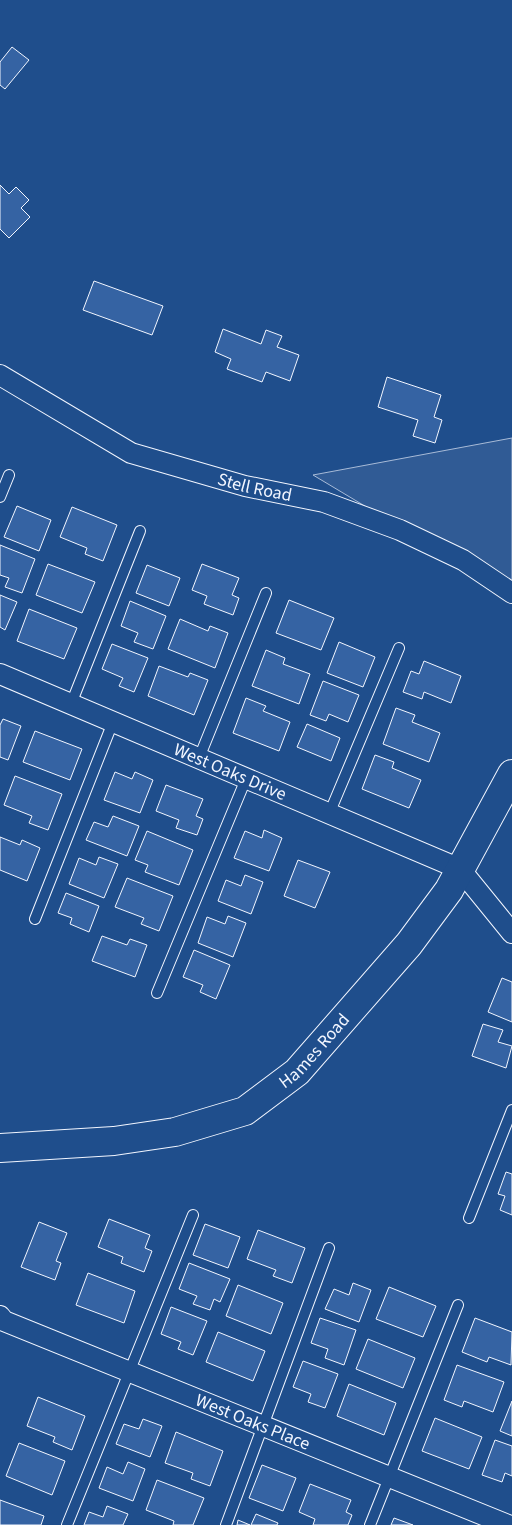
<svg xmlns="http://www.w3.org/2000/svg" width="512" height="1525" font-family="'Source Sans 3',sans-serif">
<rect width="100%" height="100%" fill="#1f4e8c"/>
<path fill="#305b95" stroke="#a8bbd7" d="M512,438V594L313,475Z"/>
<g fill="#3563a3" stroke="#f2f6ff">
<path d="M12,47L29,60L5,89L0,85V62Z"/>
<path d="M0,185L9,194L16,187L29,200L21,208L30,217L9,238L0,229Z"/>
<path d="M94,281L163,306L152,335L83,310Z"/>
<path d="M223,329L261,344L266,330L282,336L277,347L299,355L290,381L266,372L262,382L227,369L231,359L215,352Z"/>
<path d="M387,377L441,395L434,417L442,420L435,443L413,436L418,420L378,407Z"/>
<path d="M17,506L51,520L39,551L4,537Z"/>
<path d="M72,507L117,525L103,561L85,554L87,548L60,537Z"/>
<path d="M0,545L35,559L22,593L5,587L9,578L0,575Z"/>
<path d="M48,564L95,582L82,613L36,595Z"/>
<path d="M202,564L239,578L232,595L239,598L233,615L204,604L207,596L192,590Z"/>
<path d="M147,565L180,578L169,606L136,593Z"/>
<path d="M0,595L17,602L5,630L0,627Z"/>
<path d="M289,600L334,618L321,650L276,633Z"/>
<path d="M130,601L166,616L153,649L134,642L138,633L121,626Z"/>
<path d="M29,609L77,628L64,659L17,641Z"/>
<path d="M180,619L208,631L210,626L228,633L215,668L168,649Z"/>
<path d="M339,642L375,657L363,687L327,673Z"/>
<path d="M112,644L148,658L134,692L119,686L123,678L102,669Z"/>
<path d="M266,650L285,658L283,664L310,674L299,704L252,686Z"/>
<path d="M424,661L461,676L451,703L424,692L422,699L403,692L411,671L419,674Z"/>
<path d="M159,666L188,677L190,673L208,680L194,715L148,696Z"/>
<path d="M323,681L359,695L348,722L329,714L326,721L310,715Z"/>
<path d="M246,698L266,706L263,711L290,722L279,751L233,733Z"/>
<path d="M396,708L415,715L412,722L440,733L429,762L383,744Z"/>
<path d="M3,719L21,726L8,760L0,757V725Z"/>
<path d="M307,724L340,738L331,761L297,747Z"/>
<path d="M35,731L82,749L70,780L23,762Z"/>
<path d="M375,755L394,762L392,768L421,780L409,808L362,789Z"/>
<path d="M115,772L132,779L135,772L153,780L140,813L104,800Z"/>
<path d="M15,776L62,794L48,830L29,823L32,816L4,805Z"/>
<path d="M166,785L203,799L196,816L203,819L197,835L176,828L179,820L156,811Z"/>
<path d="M113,816L139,826L127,856L86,840L94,822L108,827Z"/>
<path d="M264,830L282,838L269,871L234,858L245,831L262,838Z"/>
<path d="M147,831L193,850L179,885L145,872L148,865L135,860Z"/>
<path d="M0,837L20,845L22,840L40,848L27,881L0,870Z"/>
<path d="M99,857L118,864L104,898L69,884L79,858L96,865Z"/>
<path d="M298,860L330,872L315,908L284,896Z"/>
<path d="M245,875L263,882L251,914L218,901L226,880L241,886Z"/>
<path d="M127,878L173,896L159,931L141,924L144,918L115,907Z"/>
<path d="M66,893L99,906L89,932L70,924L72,918L58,913Z"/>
<path d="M228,916L246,923L233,957L198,943L207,917L225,924Z"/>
<path d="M102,936L127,945L130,939L147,945L135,977L92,961Z"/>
<path d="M194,950L230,965L216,999L200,992L203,985L183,977Z"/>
<path d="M502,978L512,982V1022L488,1012Z"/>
<path d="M483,1024L503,1030L498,1042L512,1046L506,1068L472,1056Z"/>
<path d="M506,1172L512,1174V1215L500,1210L505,1196L498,1194Z"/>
<path d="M109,1219L150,1235L145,1248L152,1251L144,1272L121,1263L123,1257L98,1247Z"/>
<path d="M39,1222L67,1233L56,1261L61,1263L55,1280L21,1267Z"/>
<path d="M205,1224L240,1237L228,1268L193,1255Z"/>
<path d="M258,1230L305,1248L292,1283L273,1276L276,1270L247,1259Z"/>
<path d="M189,1263L230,1279L220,1302L214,1299L210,1310L193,1304L197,1296L179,1289Z"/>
<path d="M88,1273L135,1291L124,1323L76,1305Z"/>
<path d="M353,1283L371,1290L359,1322L325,1309L334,1289L349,1295Z"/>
<path d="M238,1285L283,1303L271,1334L226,1316Z"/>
<path d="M389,1287L436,1306L423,1337L376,1319Z"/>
<path d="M171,1307L207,1321L193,1355L178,1349L181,1342L161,1334Z"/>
<path d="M320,1318L356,1330L344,1365L325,1358L328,1349L311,1343Z"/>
<path d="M475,1318L512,1332L511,1365L489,1357L487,1362L462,1352Z"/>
<path d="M218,1332L265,1351L253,1381L206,1362Z"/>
<path d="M368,1339L415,1358L403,1388L356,1369Z"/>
<path d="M303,1361L338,1374L325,1408L308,1402L311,1394L293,1387Z"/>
<path d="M457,1365L504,1382L493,1412L464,1401L462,1407L444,1400Z"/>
<path d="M349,1384L396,1403L384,1435L337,1416Z"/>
<path d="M38,1397L85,1416L72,1450L53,1442L55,1437L27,1426Z"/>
<path d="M512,1401V1436L500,1431Z"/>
<path d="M435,1418L482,1437L469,1469L422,1451Z"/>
<path d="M143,1419L162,1426L150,1457L116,1444L124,1424L139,1429Z"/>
<path d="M176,1432L223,1451L210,1486L191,1479L193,1473L165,1463Z"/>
<path d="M495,1440L512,1446V1476L505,1473L502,1482L482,1475Z"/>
<path d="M19,1443L65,1461L52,1495L6,1476Z"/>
<path d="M128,1462L145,1469L133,1501L99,1488L107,1467L123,1474Z"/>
<path d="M262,1465L296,1478L283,1511L249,1498Z"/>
<path d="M157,1480L204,1498L193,1525H173L174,1521L146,1510Z"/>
<path d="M310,1484L351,1500L346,1512L352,1515L348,1525H313L315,1519L299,1512Z"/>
<path d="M0,1500L44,1516L41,1525H0Z"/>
<path d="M107,1506L128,1514L123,1525H84L89,1512L103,1517Z"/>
<path d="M256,1514L278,1523L277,1525H251Z"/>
<path d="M394,1518L413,1525H391Z"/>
<path d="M238,1520L250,1525H237Z"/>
</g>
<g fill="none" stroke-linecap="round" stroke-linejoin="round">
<defs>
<g id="lane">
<path d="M0,497L9,475"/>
<path d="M71,704L140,531"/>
<path d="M199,758L266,593"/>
<path d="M329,814L399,648"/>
<path d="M35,919L113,722"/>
<path d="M157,993L246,779"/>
<path d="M469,1218L512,1110"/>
<path d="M67,1525L193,1215"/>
<path d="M226,1525L329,1248"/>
<path d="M370,1525L458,1305"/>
</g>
<g id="street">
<path id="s1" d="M0,375L131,453L245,486L324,502L400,530L463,560L512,593"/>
<path id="s2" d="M0,674L460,869L512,933"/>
<path id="s3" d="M0,1316L4,1321L508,1525"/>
</g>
<g id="secondary">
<path id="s4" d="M0,1148L114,1141L175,1132L245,1111L297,1072L409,944L449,890L512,774"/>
</g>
</defs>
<use href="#lane" stroke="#f2f6ff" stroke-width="12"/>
<use href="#street" stroke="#f2f6ff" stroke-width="22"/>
<use href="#secondary" stroke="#f2f6ff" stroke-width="30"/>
<use href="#lane" stroke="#1f4e8c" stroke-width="10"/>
<use href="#street" stroke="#1f4e8c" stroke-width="20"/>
<use href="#secondary" stroke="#1f4e8c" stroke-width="28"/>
</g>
<g text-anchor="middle" stroke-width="4" stroke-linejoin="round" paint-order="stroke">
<g font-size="18" fill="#f2f6ff" stroke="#1f4e8c">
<text dy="6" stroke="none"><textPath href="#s1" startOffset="281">Stell Road</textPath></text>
<text dy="6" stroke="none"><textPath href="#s2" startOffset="250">West Oaks Drive</textPath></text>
<text dy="6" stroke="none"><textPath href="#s4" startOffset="341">Hames Road</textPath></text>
<text dy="6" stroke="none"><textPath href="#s3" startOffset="275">West Oaks Place</textPath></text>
</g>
</g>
</svg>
